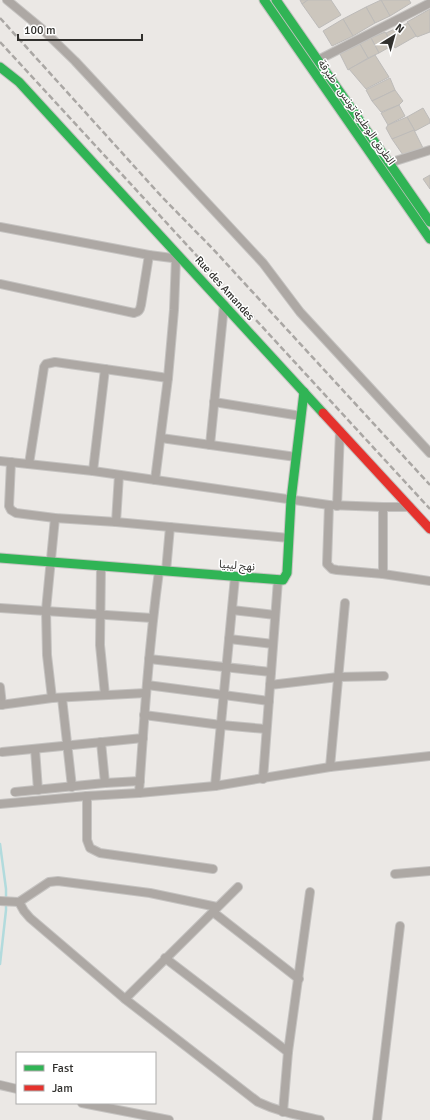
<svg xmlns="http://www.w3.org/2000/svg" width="430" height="1120" font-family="Signika,'Noto Sans Arabic',sans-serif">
<rect width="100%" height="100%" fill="#ebe8e5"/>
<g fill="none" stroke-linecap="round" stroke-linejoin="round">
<path stroke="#b2dbdd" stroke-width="2.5" d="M0,844L6,889V910L0,964"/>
</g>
<g fill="#ccc6bd" stroke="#bdbbb9">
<path d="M300,0H308L302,4Z"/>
<path d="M308,0H331L341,15L319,28L302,4Z"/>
<path d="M381,0H409L411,3L390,16Z"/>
<path d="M381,0L390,16L375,23L366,7Z"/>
<path d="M366,7L375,23L353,36L343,19Z"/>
<path d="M430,9V32L417,37L407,22Z"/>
<path d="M343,19L353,36L332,46L323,31Z"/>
<path d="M408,23L416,36L395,48L386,33Z"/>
<path d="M385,32L393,45L379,53L371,38Z"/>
<path d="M371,38L379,53L368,58L360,44Z"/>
<path d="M360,44L368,58L348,70L340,54Z"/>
<path d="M375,55L389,77L366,89L349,69Z"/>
<path d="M390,78L395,90L372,101L366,90Z"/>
<path d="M395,90L403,101L399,105L381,112L372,101Z"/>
<path d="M399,105L405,116L388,125L381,113Z"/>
<path d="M423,108L430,120V123L415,131L407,117Z"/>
<path d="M407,117L415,131L392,139L386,128L388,125Z"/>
<path d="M414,130L423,148L403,155L392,139Z"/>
<path d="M430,175V189L423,179Z"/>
</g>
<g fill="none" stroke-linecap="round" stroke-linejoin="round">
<defs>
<g id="street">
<path d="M7,0L41,28L75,61L263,263L300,312L430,453"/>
<path d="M318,60L430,3"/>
<path d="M389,163L430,150"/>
<path d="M0,227L149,255L180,259"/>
<path d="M0,284L134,313C139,312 140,310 141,305L149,255"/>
<path d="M214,402L301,416"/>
<path d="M161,438L296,457"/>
<path d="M210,445L224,305"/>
<path d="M0,461L93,471L329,505L383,507H410"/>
<path d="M11,462L9,506L11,510L16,513L55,518L116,522L289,538"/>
<path d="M29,464L44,367L46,364L55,362L168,378"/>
<path d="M93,471L105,369"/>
<path d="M155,480L168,378L174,310L176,258"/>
<path d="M329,505L327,564L332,569L337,570L383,574L430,581"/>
<path d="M337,506L340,431"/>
<path d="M116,522L119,475"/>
<path d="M101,566L100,645L105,695"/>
<path d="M166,571L170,527"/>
<path d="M383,574V507"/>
<path d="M0,608L152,618"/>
<path d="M232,610L275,615"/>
<path d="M229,639L273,644"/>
<path d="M149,659L271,672"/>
<path d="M147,685L269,701"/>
<path d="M270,685L338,677L384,676"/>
<path d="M0,687L2,705"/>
<path d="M52,698L47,655L46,610L55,518"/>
<path d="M62,698L72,787"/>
<path d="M0,705L52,698L146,693"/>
<path d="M144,715L221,725L266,729"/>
<path d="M101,742L105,783"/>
<path d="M35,749L38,790"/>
<path d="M2,752L143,738"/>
<path d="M330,767L345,603"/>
<path d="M263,779L278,580"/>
<path d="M215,786L235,577"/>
<path d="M15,792L105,783L140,781"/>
<path d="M139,793C144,719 149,645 159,571"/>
<path d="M87,796V840L90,848L100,853L213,869"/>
<path d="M0,804L87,796L139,793L215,786L330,767L430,756"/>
<path d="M395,874L430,871"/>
<path d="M0,901L19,902L49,882L58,881L150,893L217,907"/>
<path d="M19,902L24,911L30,918L125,999L258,1102C279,1112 298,1115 320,1120"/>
<path d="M213,912L299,979"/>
<path d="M165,958L288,1052"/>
<path d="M125,999L238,887"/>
<path d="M0,1085L17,1089"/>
<path d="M82,1103L169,1120"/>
<path d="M283,1112L288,1052L310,892"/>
<path d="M377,1120L400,926"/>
</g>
<g id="fast">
<path d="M264,0L430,239"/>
<path d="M276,0L430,222"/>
<path d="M0,67L19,82L323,413"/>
<path d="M0,558L283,580L287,573L291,500L304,392"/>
</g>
<path id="jam" d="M323,413L430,529"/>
</defs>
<use href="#street" stroke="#c5c3c1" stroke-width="10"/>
<use href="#fast" stroke="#c5c3c1" stroke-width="11"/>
<use href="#jam" stroke="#c5c3c1" stroke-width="11"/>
<use href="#street" stroke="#ada8a4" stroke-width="8"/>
<use href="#fast" stroke="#30b455" stroke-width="9"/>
<use href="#jam" stroke="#e5322d" stroke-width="9"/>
<g stroke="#aaa7a4" stroke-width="2.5" stroke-dasharray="6 3" stroke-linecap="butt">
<path d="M0,18L162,197L213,249L430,485"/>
<path d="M0,42L430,509"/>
</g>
</g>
<g text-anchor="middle" stroke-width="3" stroke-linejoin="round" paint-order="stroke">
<g font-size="11" fill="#31302d" stroke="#fff">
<text transform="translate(357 112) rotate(55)" y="4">الطريق الوطنية تونس - طبرقة</text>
<text transform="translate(225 288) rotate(48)" y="4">Rue des Amandes</text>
<text transform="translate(237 565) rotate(5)" y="4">نهج ليبيا</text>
</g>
</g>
<rect x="16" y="1052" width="140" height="52" fill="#ffffff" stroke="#adacab"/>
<rect x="24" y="1065" width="20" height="6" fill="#30b455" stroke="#adacab"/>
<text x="52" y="1072" font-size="12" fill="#31302d">Fast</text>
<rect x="24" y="1085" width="20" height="6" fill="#e5322d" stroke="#adacab"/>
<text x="52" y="1092" font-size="12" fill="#31302d">Jam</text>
<g transform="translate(394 36) rotate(37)" stroke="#ffffff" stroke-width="3" paint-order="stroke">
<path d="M0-3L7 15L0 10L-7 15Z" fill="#31302d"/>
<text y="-6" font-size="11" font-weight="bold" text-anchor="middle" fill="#31302d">N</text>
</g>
<path d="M18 34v6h124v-6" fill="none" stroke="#31302d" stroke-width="2"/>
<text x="24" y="34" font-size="12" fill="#31302d" stroke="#ffffff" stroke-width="3" paint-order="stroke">100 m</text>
</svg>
